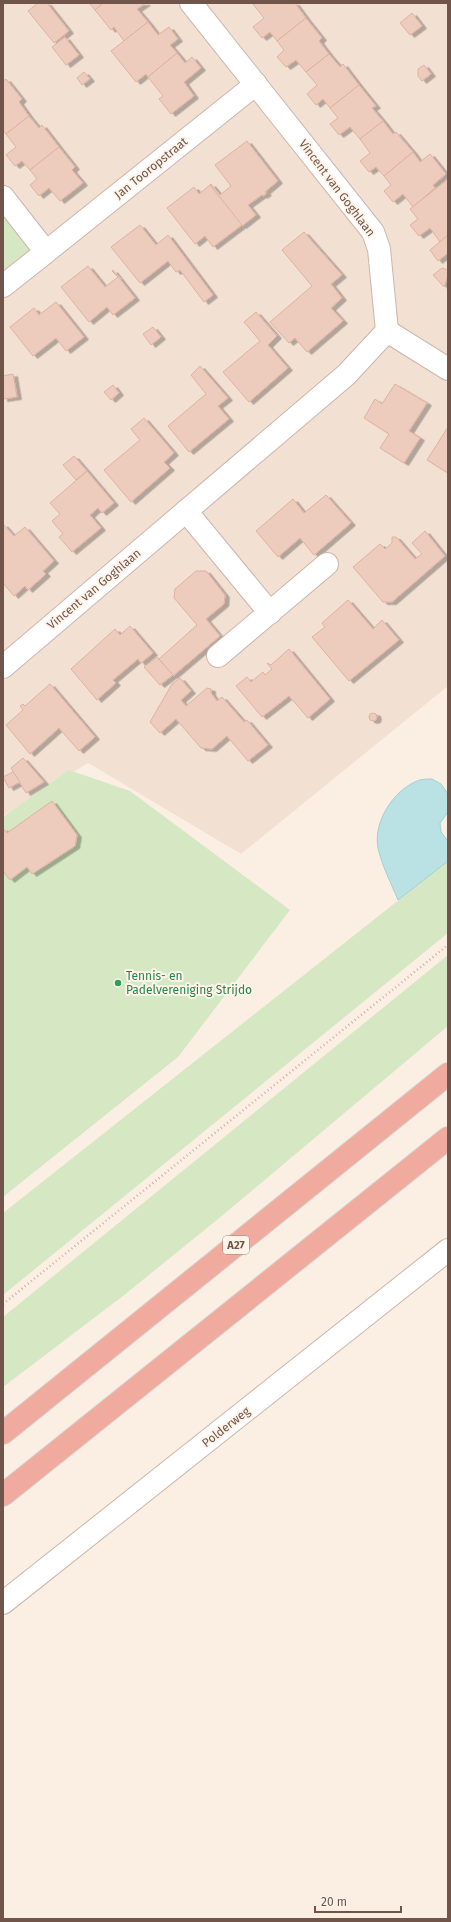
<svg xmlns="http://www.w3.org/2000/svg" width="451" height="1922" font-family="'Fira Sans',sans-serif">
<defs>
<filter id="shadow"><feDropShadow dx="4.5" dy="2.5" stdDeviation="0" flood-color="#0004"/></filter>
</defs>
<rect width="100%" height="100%" fill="#fbefe4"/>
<path fill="#f2e0d3" d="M3,3H448V686L241,854L88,763L3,816Z"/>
<g fill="#d6e7c3">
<path d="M3,215L30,250L3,271Z"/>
<path d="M69,770L130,791L290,910L178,1057L3,1197V817Z"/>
<path d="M448,861V933L3,1295V1213Z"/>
<path d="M448,955V1026L223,1215L123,1296L3,1387V1317Z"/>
</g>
<path fill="#bae1e3" stroke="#a1d1d4" d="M432,779L441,784L448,794V812L440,823L441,832L448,841V861L398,900C391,883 382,866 378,848C373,822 393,791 417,781C421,779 427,779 432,779Z"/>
<g fill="#eeccbd" stroke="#e0b19f" filter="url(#shadow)">
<path d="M38,3H47L69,31L54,43L28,11Z"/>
<path d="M89,3H103L95,10Z"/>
<path d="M103,3H146L137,9L148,22L124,41L114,27L111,30L95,10Z"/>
<path d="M255,3H295L306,18L277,41L270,32L262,38L253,27L264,18L253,4Z"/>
<path d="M412,13L422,26L410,35L400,23Z"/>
<path d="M306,18L322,38L319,41L329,54L306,72L296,60L286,67L277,57L284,50L277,41Z"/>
<path d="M148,22L158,35L169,27L178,39L170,45L177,53L148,77L146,74L136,82L111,51Z"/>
<path d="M65,37L79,55L66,65L52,47Z"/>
<path d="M177,53L185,63L192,57L201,68L184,82L194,96L171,114L159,99L163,96L148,77Z"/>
<path d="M329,54L340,67L343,64L359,85L330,108L323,99L316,105L307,94L317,85L306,72Z"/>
<path d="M424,65L431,74L422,81L418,76V69Z"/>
<path d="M84,72L90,79L82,85L77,78Z"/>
<path d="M6,79L22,99L19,102L29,116L6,134L3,130V81Z"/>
<path d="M359,85L376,106L372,108L383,121L360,139L350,127L339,135L330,124L338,118L330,108Z"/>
<path d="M29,116L39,128L42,125L59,147L30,170L22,161L15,166L6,155L16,147L6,134Z"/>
<path d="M383,121L393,134L396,132L413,152L384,176L376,167L369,172L360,161L370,153L360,139Z"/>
<path d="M247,141L278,181L265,192L267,193L263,196L262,195L248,205L256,215L242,226L210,185L211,184L220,195L231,186L215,165Z"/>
<path d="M59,147L75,167L72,170L83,183L60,201L49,188L39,196L30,185L37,179L30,170Z"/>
<path d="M413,152L420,162L430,154L446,174L433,185L435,188L413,207L403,194L393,202L384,191L391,185L384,176Z"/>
<path d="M448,179V235L440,242L430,228L419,236L410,225L418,219L410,209Z"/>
<path d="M210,185L242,225L213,247L205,236L195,244L167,208L194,187L199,194Z"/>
<path d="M140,225L156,245L168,235L213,295L204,302L180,270L176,272L168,261L140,283L111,247Z"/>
<path d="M304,232L342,275L331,284L342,298L331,308L343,321L307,352L295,338L289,343L270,322L312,286L282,250Z"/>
<path d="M448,235V253L438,261L430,250Z"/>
<path d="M88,266L105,287L118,277L112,271L113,270L135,298L113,315L107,307L89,322L61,287Z"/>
<path d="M442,268L448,270V276L444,287L433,275Z"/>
<path d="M56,302L84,337L66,351L56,338L33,356L10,327L34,308L39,315Z"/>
<path d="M256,312L277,336L268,345L288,368L249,402L223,372L260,341L244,322Z"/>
<path d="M153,327L161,337L151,345L143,334Z"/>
<path d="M200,366L228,398L218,406L229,419L189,452L168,426L206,394L191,375Z"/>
<path d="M13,374L17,397L3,399V376Z"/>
<path d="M395,384L427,403L409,431L420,438L404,463L380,448L389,434L364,418L375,399L382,404Z"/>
<path d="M113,385L119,393L111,400L104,392Z"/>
<path d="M144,418L174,453L164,462L170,468L131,502L104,470L140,440L131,429Z"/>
<path d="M448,427V473L427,460Z"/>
<path d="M74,456L87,471L76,480L63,465Z"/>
<path d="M87,471L114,503L102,513L98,508L90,515L101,528L72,552L59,537L63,534L52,521L60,514L50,503Z"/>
<path d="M326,495L351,523L314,555L300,538L278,557L256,531L293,499L304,513Z"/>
<path d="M3,524L14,536L25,527L54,561L43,571L46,574L28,590L25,586L14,596L3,583Z"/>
<path d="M425,531L445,556L392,602H383L353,567L380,544L385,549L392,543V537H396L415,559L422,554L412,543Z"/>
<path d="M196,571H206L225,595L224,604L206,619L220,636L173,676L159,659L197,625L174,598L175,589Z"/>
<path d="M348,600L373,629L382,620L399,640L349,681L312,637L325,627L322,623Z"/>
<path d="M130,626L153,653L141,663L138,659L113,680L116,683L97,700L71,669L115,629L120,635Z"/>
<path d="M289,649L330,699L308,718L289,696L262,717L236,686L247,677L251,682L263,672L265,675L272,669L267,663L271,665Z"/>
<path d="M157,657L173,675L160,685L144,667Z"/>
<path d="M180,678L191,691L181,700L186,706L207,688L211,689V693L217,701L222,697L244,722L247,720L268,745L248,761L227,736L212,749L201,748L176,719L160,733L150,722L172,684Z"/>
<path d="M50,684L95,737L79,751L59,728L30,754L6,725L23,710L20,706L23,704L25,706Z"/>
<circle cx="373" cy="717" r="4"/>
<path d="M23,758L44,782L26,793L11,768Z"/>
<path d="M13,772L20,782L9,788L3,777Z"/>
<path d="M52,801L77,835L75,846L32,874L27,867L10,880L3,871V828L7,833Z"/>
</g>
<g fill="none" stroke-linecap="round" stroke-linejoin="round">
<defs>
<g id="street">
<path d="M3,197L46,252L256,84"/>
<path d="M3,286L46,252"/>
<path d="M387,331L448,369"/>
<path d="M186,511L270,613"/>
<path d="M218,656L327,564"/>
<path d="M3,667L346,375L387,331L379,249L373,232L191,3"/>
<path d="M3,1603L448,1250"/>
</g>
<g id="highway">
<path d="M3,1433L448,1074"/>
<path d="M3,1495L448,1138"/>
</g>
</defs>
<use href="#street" stroke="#cbb6ab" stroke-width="24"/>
<use href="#highway" stroke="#d7cfcd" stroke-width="24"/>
<path stroke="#d3afa1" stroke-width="2.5" stroke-dasharray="1 3" stroke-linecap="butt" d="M3,1304L448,945"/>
<use href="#street" stroke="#fff" stroke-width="22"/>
<use href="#highway" stroke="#f1ab9e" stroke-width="22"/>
</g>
<circle fill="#2e9e5b" stroke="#fef4ea" stroke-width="1.5" cx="118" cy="983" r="4"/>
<g text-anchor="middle" stroke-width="4" stroke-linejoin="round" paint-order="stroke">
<rect fill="#fef4ea" stroke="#9b857b" stroke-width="1" x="223" y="1236" width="26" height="18" rx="3"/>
<g font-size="11" font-weight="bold" fill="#71554b">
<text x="236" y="1249">A27</text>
</g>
<g font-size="12" fill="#71554b" stroke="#fef4ea">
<text transform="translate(151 168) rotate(-39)" y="4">Jan Tooropstraat</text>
<text transform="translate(337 188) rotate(53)" y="4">Vincent van Goghlaan</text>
<text transform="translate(94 589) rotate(-40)" y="4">Vincent van Goghlaan</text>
<text transform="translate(226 1427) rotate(-38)" y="4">Polderweg</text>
</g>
<g font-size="12" fill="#27864d" stroke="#fef4ea" text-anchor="start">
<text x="126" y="980">Tennis- en<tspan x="126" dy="14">Padelvereniging Strijdo</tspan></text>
</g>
</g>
<rect width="451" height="1922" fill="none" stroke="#71554b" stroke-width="8"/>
<path d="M315 1906v6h86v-6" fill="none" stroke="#71554b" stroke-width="2"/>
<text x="321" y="1906" font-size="12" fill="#71554b" stroke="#fef4ea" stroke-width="3" paint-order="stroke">20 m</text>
</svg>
